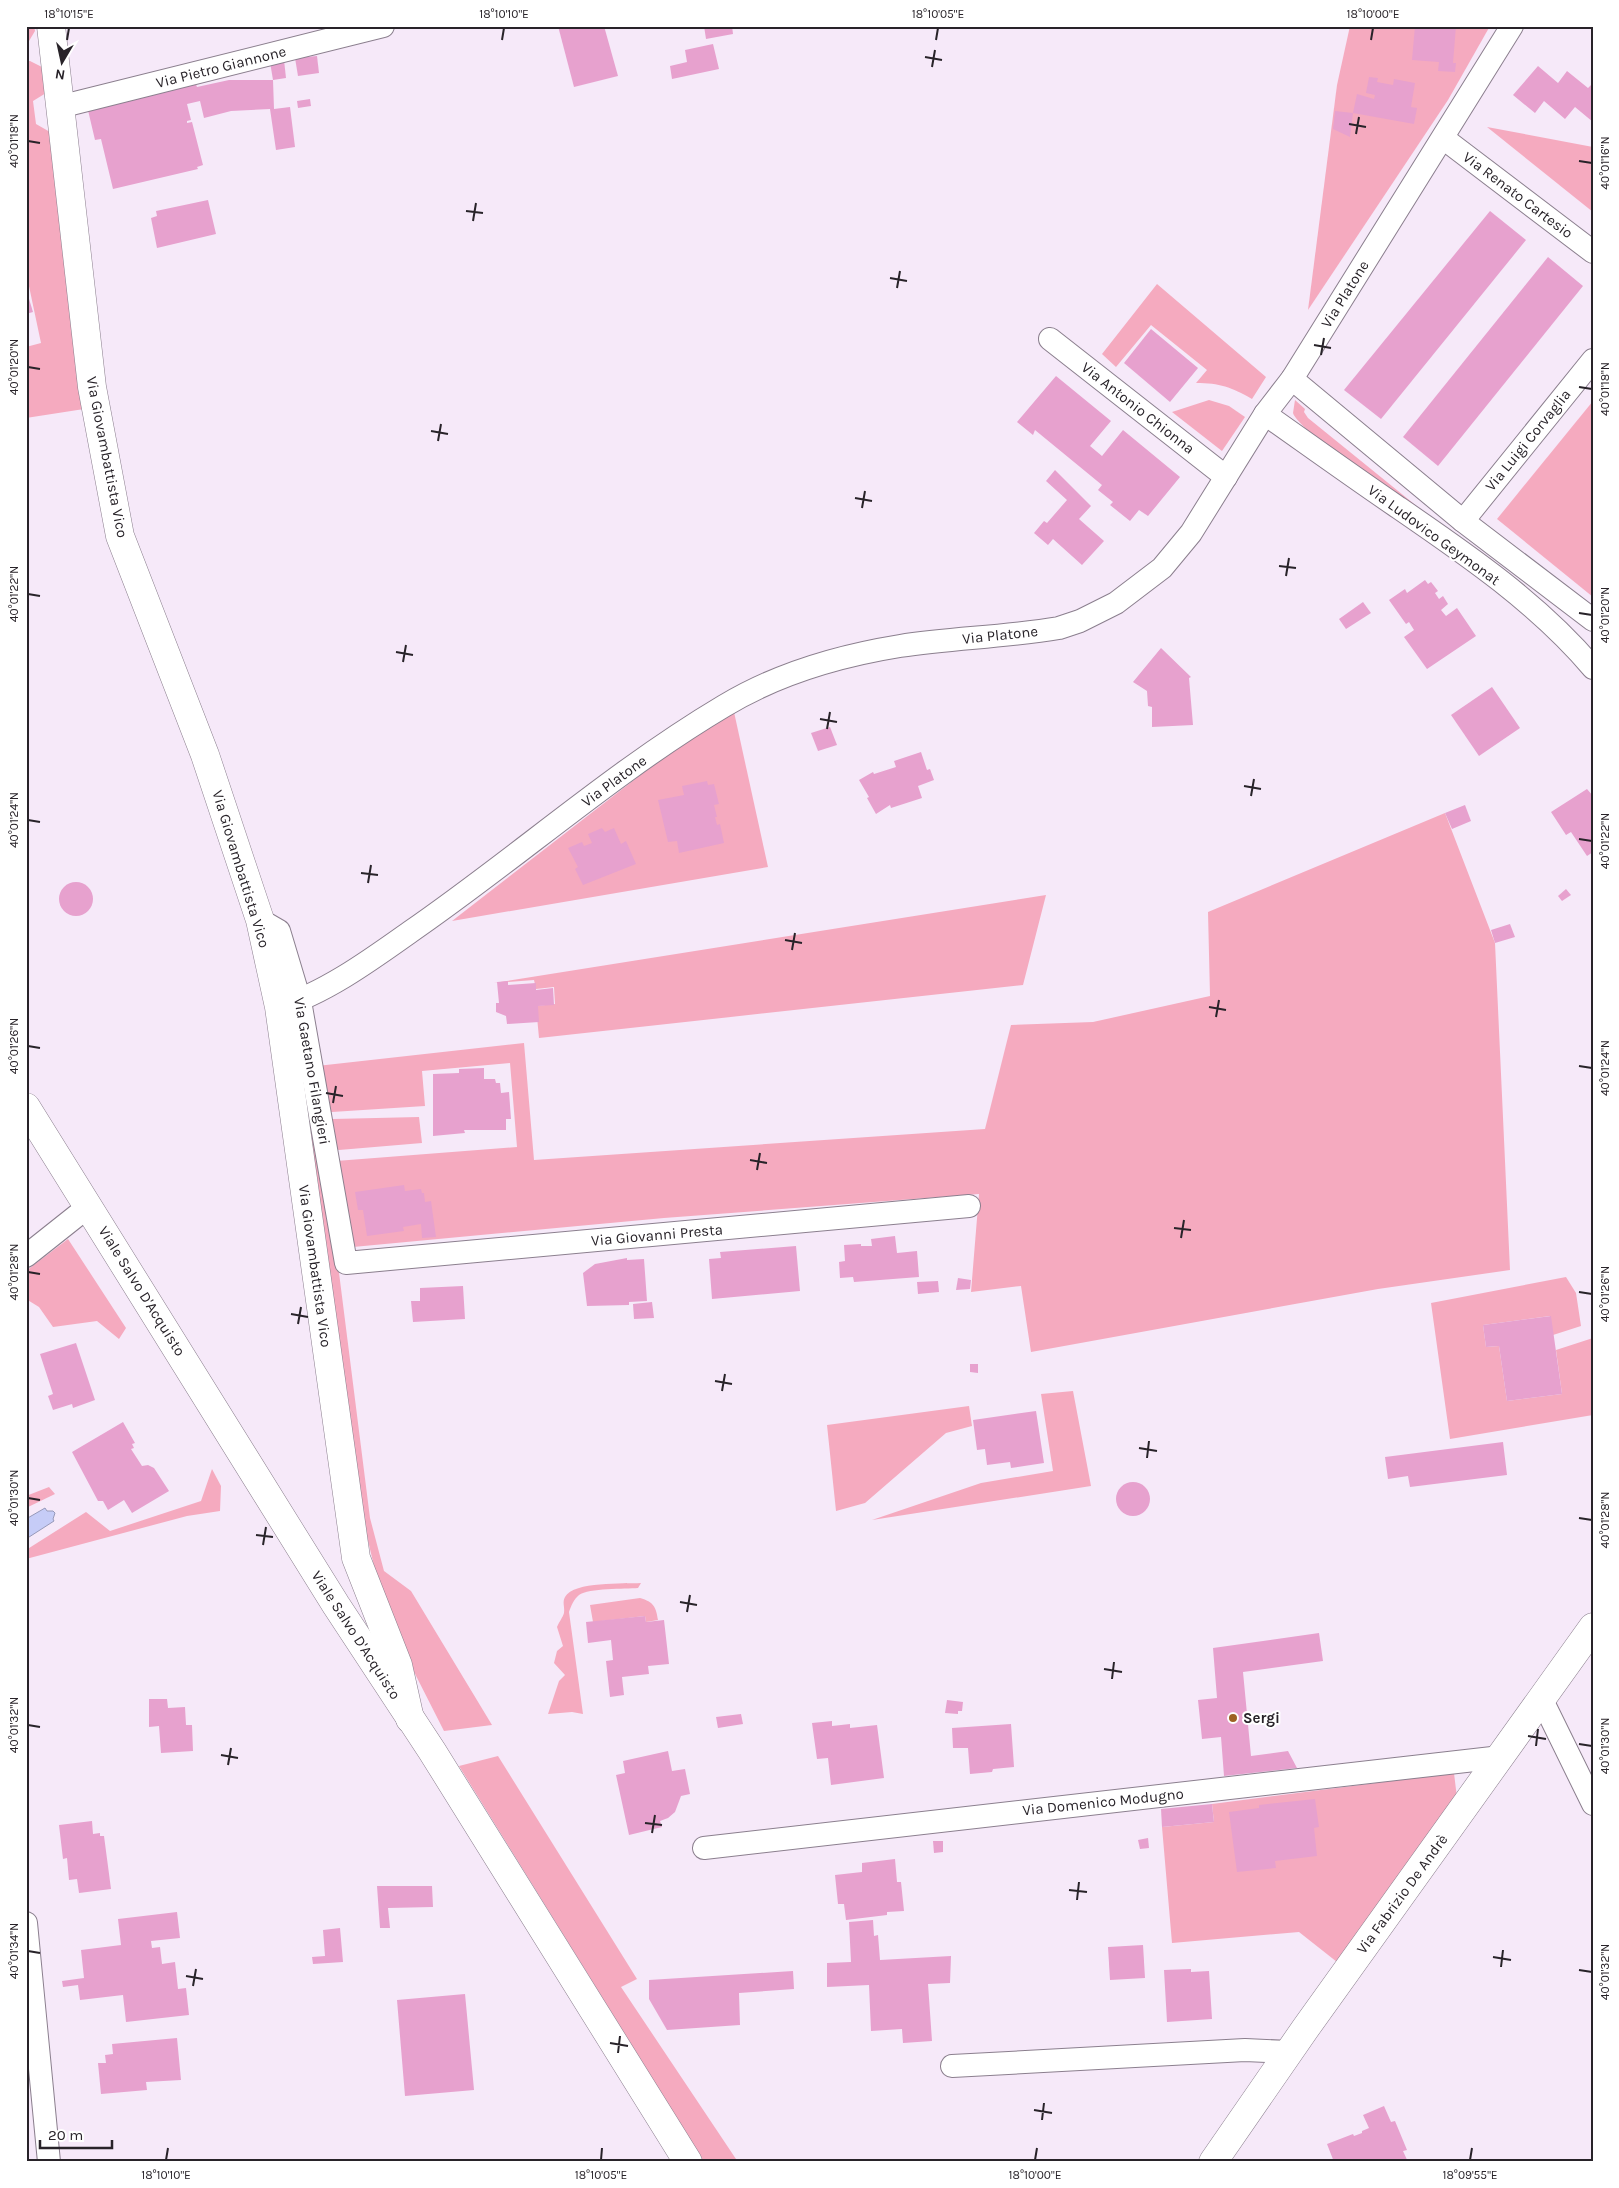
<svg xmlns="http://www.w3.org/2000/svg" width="1619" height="2188" font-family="Karla,sans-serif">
<rect width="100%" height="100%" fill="#f6e9f9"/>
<g fill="#f5aabf">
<path d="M26,26H34L35,31L26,46Z"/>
<path d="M1350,26H1490L1448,100L1308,310L1337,85Z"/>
<path d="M26,61H30L42,67L46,93L33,101L36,124L50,132L84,409L26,418V347L41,343L26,272Z"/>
<path d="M1487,127L1593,147V212Z"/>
<path d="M1157,284L1266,377L1252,399C1231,387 1220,383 1196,383L1207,370L1151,325L1116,367L1102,354Z"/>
<path d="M1209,400L1229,406L1245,417L1222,451L1172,412Z"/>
<path d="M1295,400L1305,409L1304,412L1308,418L1477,555C1449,534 1300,435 1293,413Z"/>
<path d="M1593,401V597L1497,519Z"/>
<path d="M734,712L768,867L452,921L683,742Z"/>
<path d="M1445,813L1495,943L1510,1270L1378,1289L1031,1352L1021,1286L971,1292L979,1194L664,1218L353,1247L336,1161L517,1147L510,1063L422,1071L425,1106L332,1112H328L317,1066L524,1043L534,1160L985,1129L1011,1025L1093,1022L1210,996L1208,912Z"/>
<path d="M1046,895L1023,985L539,1038L536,1006L555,1004L554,987L536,989L534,980L494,983Z"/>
<path d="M297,1022L336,1249L370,1518L384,1571L411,1591L492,1725L444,1731L409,1662L375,1570L364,1524L310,1153Z"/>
<path d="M419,1117L422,1143L339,1150L332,1148L329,1121L333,1119Z"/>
<path d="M68,1239L126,1328L119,1339L97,1321L53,1327L39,1307L26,1299V1271Z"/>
<path d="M1566,1277L1576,1293L1581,1326L1553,1335L1550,1316L1483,1325L1486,1347L1499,1346L1507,1401L1562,1394L1556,1350L1593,1338V1415L1450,1439L1431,1303Z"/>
<path d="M1073,1391L1091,1486L872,1520L981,1483L1053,1471L1041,1394Z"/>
<path d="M969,1406L972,1426L946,1433L865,1503L836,1511L827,1425Z"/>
<path d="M212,1469L221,1486L220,1511L187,1516L26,1559V1550L86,1512L110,1531L201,1501Z"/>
<path d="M49,1487L55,1494L26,1508V1496Z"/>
<path d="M641,1583L638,1588C625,1589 589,1588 579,1595C574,1599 571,1606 569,1612L583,1714L572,1712L548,1714L559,1681L565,1675L554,1663L557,1651L563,1646L557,1627C559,1622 563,1617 564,1613C565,1607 562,1602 565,1597C574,1581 624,1584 641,1583Z"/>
<path d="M640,1598C654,1602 656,1607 658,1620L646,1622L645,1616L593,1622L590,1605Z"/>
<path d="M498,1756L637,1979L621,1987L738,2162H704L459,1766Z"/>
<path d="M1454,1773L1457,1798L1337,1962L1299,1932L1172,1943L1162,1827L1214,1822L1212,1804Z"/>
</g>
<path fill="#c6ccf7" stroke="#9799b9" d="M45,1508L47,1511H53L55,1513L53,1519L54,1521L26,1539V1519Z"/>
<g fill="#e7a1ce">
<path d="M558,26H604L618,76L574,87Z"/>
<path d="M704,26H732L733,34L706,39Z"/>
<path d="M1415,26H1456L1453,63H1456L1455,72L1438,71L1439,62L1412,60Z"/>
<path d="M713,44L719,69L672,79L670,66L687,62L685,50Z"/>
<path d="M317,56L319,73L298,76L295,58Z"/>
<path d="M284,60L286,78L273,80L270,62Z"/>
<path d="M1538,66L1558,83L1567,71L1588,88L1593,83V122L1575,107L1565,119L1544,101L1535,113L1513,95Z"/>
<path d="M1369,77L1378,78L1377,82L1393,85L1394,79L1415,83L1411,107L1417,108L1414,124L1353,113L1357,94L1374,99L1375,95L1366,93Z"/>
<path d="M229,80H273L274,109L290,107L295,147L276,150L270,109L231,111L204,118L200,101L187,104L191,120L187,121V123L192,122L203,165L197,167L198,169L113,189L101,139L95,140L87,106L195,82L197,87Z"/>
<path d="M310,99L311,106L298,108L297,101Z"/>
<path d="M1335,111L1353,113L1350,137L1333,129Z"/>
<path d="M208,200L216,234L157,248L151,218L157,216L156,211Z"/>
<path d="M1490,211L1526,240L1381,419L1344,390Z"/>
<path d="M1548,257L1583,286L1438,466L1403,437Z"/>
<path d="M26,289L33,312L26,314Z"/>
<path d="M1151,329L1198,368L1170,402L1124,363Z"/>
<path d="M1056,376L1111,421L1090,446L1102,456L1123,430L1180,477L1148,516L1139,510L1130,521L1110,505L1113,502L1098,490L1102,485L1035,430L1033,435L1017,422Z"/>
<path d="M1055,470L1091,506L1079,519L1104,541L1082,565L1053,539L1048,545L1034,533L1044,521L1047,523L1067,500L1046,481Z"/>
<path d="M1425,580L1428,584L1431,582L1438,591L1435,593L1439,599L1443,596L1448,604L1441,610L1446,616L1457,608L1476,636L1427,669L1404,637L1414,630L1409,622L1406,624L1389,600L1405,589L1407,593Z"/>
<path d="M1363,602L1371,613L1346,629L1339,619Z"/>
<path d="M1161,648L1191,677L1189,678L1193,725L1152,727V707L1148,706L1147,691L1133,682Z"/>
<path d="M1492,687L1520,728L1479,756L1451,715Z"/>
<path d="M830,727L837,745L818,751L811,733Z"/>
<path d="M921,752L927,770L930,769L934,780L918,786L922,798L891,808L890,805L876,814L867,798L869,797L859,780L873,772L874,774L896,767L894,761Z"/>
<path d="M707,781L708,785L714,784L719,804L714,805L717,817H715L717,825L720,824L724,843L679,853L677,841L668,842L658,800L684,795L682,786Z"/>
<path d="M1587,789L1593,796V852L1587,856L1571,832L1566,835L1551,812Z"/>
<path d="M1465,805L1471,821L1452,829L1445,813Z"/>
<path d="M602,828L605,832L614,828L621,844L626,841L636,864L583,885L575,869L578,867L568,848L582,842L584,846L592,843L588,834Z"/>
<circle cx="76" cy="899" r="17"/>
<path d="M1566,889L1571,895L1562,901L1558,896Z"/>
<path d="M1510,924L1515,937L1495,943L1491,930Z"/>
<path d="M508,981V985L536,983V990L553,988L554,1005L538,1006L539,1022L507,1024L506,1016L496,1012V1003H499L497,982Z"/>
<path d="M484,1068V1079H495L496,1083H500L501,1093L509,1092L511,1119H506V1130H464L465,1133L433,1136V1074L459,1073V1069Z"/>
<path d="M404,1185L405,1191L421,1189L422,1193H424L425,1202L431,1201L436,1237L422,1238L421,1224L403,1227L404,1231L367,1236L363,1210H358L355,1192Z"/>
<path d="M895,1236L897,1253L917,1251L919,1277L854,1282L853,1277L840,1278L839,1262L845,1261L844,1245L861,1244V1246H872L871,1239Z"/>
<path d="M796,1246L800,1291L712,1299L709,1259L721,1258L720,1252Z"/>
<path d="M627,1258V1260L644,1259L647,1301L629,1302V1305L587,1306L583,1273L595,1264Z"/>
<path d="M958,1278L971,1280L970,1289L956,1290Z"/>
<path d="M938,1281L939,1292L918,1294L917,1282Z"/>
<path d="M463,1286L465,1319L413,1322L411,1301H420V1288Z"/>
<path d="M652,1302L654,1318L634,1319L633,1304Z"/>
<path d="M1551,1316L1562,1394L1507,1401L1499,1346L1486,1347L1483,1325Z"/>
<path d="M76,1343L95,1400L73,1408L72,1404L53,1410L48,1396L53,1394L40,1354Z"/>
<path d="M970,1364H978V1373L970,1372Z"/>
<path d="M1036,1411L1044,1463L1011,1468L1010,1462L987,1465L985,1449L977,1450L973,1420Z"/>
<path d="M123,1422L135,1443L132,1444L134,1448L131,1449L142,1466L148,1465L154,1468L169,1491L132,1513L124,1500L108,1510L103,1501H98L72,1452Z"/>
<path d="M1503,1442L1507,1475L1410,1487L1408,1476L1388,1479L1385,1457Z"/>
<circle cx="1133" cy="1499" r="17"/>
<path d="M645,1616L646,1622L664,1620L669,1664L648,1666L649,1674L622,1677L624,1695L610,1697L606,1661L613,1660L611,1640L588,1643L586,1622Z"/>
<path d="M1319,1633L1323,1661L1243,1672L1251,1756L1288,1751L1297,1768L1224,1776L1221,1737L1202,1739L1198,1700L1217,1698L1213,1648Z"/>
<path d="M149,1699H167L168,1708L185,1707L186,1725H192L193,1751L161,1753L159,1726L149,1727Z"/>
<path d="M947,1700L963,1702L962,1711H958V1714L945,1713Z"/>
<path d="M741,1714L743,1724L718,1728L716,1717Z"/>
<path d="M832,1721V1726L850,1724V1728L877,1725L884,1778L831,1785L828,1758L817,1759L812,1723Z"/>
<path d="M1011,1724L1014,1767L993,1769L992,1772L970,1774L968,1748H953L952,1728Z"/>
<path d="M668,1751L672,1771L685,1769L690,1794L681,1796L675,1812L668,1818L660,1821L662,1827L629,1835L616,1775L625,1773L623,1761Z"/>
<path d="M1315,1799L1319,1827L1314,1828L1317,1856L1275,1861L1276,1868L1237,1872L1229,1812L1259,1808V1805Z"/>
<path d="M1212,1804L1214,1822L1162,1827L1161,1809Z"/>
<path d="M92,1821L93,1834L100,1833V1836H104L111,1889L79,1893L77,1879L69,1880L67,1858L63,1859L59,1825Z"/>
<path d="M1148,1838L1149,1848L1140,1849L1138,1840Z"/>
<path d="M933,1841H943V1852L934,1853Z"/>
<path d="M895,1859L897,1882H901L904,1911L887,1912V1915L846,1920L844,1904H838L835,1875L862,1872V1863Z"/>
<path d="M377,1886H432L433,1907L388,1908L390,1928H380Z"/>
<path d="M177,1912L180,1938L151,1941L152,1948L160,1947L162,1964L175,1962L178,1989L186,1988L189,2015L126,2022L123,1995L80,2000L78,1985L63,1987L62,1981L84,1978L81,1950L121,1945L118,1919Z"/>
<path d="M873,1920L874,1936L878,1935L880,1960L951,1956L950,1983L928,1984L932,2041L903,2043L902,2029L871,2031L869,1985L827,1987V1963L851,1962L849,1922Z"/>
<path d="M340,1928L343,1962L313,1964L312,1957L325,1956L323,1930Z"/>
<path d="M1143,1945L1145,1978L1110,1980L1108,1947Z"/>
<path d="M1191,1969V1972L1209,1971L1212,2019L1167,2022L1164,1970Z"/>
<path d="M793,1971L794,1989L739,1993L740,2025L667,2030L649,1999V1980Z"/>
<path d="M465,1994L474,2090L405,2096L397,2000Z"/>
<path d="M177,2038L181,2080L146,2082L147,2090L101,2094L98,2063H106L105,2055L113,2054L112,2044Z"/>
<path d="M1384,2106L1391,2122L1395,2121L1407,2150L1403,2151L1408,2162H1334L1327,2144L1353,2134L1354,2136L1362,2133V2131L1369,2128L1363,2115Z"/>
</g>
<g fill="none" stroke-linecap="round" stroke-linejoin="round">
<defs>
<g id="minor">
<path d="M59,107L383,26"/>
<path d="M1443,138L1593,252"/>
<path d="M1050,339L1226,477"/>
<path d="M1292,379L1463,521L1593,620"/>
<path d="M1265,414C1309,445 1352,476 1396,506C1466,554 1538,603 1593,668"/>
<path d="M1463,521L1593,360"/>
<path d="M260,920L279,931L300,1001L346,1263L969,1206"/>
<path d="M279,1007C324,994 372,959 410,932C516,859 613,772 724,706C777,674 838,656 900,646C952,638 1006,637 1059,628L1080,621L1116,603L1162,568L1191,533L1265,414L1292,379L1512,26"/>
<path d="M26,1256L89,1206"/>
<path d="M1542,1700L1593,1804"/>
<path d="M704,1848L1501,1757"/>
<path d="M26,1923L49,2162"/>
<path d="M952,2066L1245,2050L1289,2052"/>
</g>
<g id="tertiary">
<path d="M51,26L92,387L120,536L205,755L260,920L279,1007L356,1558L398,1665L410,1719"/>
<path d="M26,1107L336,1605L432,1751L688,2162"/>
<path d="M1213,2162L1305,2029L1593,1627"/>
</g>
</defs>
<use href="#minor" stroke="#8b7f8e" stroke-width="24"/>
<use href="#tertiary" stroke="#8b7f8e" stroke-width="29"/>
<use href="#minor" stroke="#fff" stroke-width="22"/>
<use href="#tertiary" stroke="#fff" stroke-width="28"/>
</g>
<path fill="none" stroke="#282329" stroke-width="2" d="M67,40L69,28M502,40L504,28M936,40L938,28M1371,40L1373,28M925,57L942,60M932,67L935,50M1349,124L1366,127M1356,134L1359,117M28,141L40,143M1579,161L1592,163M466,211L483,213M473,221L476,203M890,278L907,281M897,288L900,271M1314,345L1331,348M1321,355L1324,338M28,367L40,369M1579,387L1592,389M431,431L448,434M438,441L441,424M855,498L872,501M862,508L865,491M1279,566L1296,568M1286,576L1289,558M28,594L40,596M1579,613L1592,615M396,652L413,655M403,662L406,645M820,719L837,722M827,729L830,712M1244,786L1261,789M1251,796L1254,779M28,820L40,822M1579,839L1592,841M361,873L378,875M368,883L371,865M785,940L802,943M792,950L795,933M1209,1007L1226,1010M1216,1017L1219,1000M28,1046L40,1048M1579,1066L1592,1068M326,1093L343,1096M333,1103L336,1086M750,1160L767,1163M757,1170L760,1153M1174,1228L1191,1230M1181,1238L1184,1220M28,1272L40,1274M1579,1292L1592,1294M291,1314L308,1317M298,1324L301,1307M715,1381L732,1384M722,1391L725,1374M1139,1448L1157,1451M1147,1458L1149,1441M28,1498L40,1500M1579,1518L1592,1520M256,1535L273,1537M263,1545L266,1527M680,1602L697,1605M687,1612L690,1595M1104,1669L1122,1672M1112,1679L1114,1662M28,1725L40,1727M1528,1736L1546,1739M1579,1744L1592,1746M1536,1746L1538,1729M221,1755L238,1758M228,1765L231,1748M645,1823L662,1825M652,1833L655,1815M1069,1890L1087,1892M1077,1900L1079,1882M28,1951L40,1953M1493,1957L1511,1960M1501,1967L1503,1950M1579,1970L1592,1972M186,1976L203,1979M193,1986L196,1969M610,2043L628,2046M618,2053L620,2036M1034,2110L1052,2113M1042,2120L1044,2103M166,2160L168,2148M601,2160L602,2148M1035,2160L1037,2148M1470,2160L1472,2148"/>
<circle fill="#9d6122" stroke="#fff" stroke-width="2" cx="1233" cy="1718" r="5"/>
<g text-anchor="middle" stroke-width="4" stroke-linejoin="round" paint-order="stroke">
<g font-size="15" fill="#282329" stroke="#fff">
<text transform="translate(221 67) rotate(-14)" y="5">Via Pietro Giannone</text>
<text transform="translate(1518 195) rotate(37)" y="5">Via Renato Cartesio</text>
<text transform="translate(1345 294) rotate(-58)" y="5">Via Platone</text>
<text transform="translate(1138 408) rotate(38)" y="5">Via Antonio Chionna</text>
<text transform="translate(1528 440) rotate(-51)" y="5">Via Luigi Corvaglia</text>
<text transform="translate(107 457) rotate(79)" y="5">Via Giovambattista Vico</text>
<text transform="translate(1434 535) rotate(36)" y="5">Via Ludovico Geymonat</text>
<text transform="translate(1000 635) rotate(-6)" y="5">Via Platone</text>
<text transform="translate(614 781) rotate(-36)" y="5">Via Platone</text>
<text transform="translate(241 869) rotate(73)" y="5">Via Giovambattista Vico</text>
<text transform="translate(312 1071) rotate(80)" y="5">Via Gaetano Filangieri</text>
<text transform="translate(657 1235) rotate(-5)" y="5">Via Giovanni Presta</text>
<text transform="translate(315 1266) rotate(82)" y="5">Via Giovambattista Vico</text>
<text transform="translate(142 1291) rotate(58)" y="5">Viale Salvo D'Acquisto</text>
<text transform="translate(356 1635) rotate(57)" y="5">Viale Salvo D'Acquisto</text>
<text transform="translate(1103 1802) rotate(-6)" y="5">Via Domenico Modugno</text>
<text transform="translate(1402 1894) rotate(-54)" y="5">Via Fabrizio De Andrè</text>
</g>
<g font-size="15" font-weight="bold" fill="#282329" stroke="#fff" text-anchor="start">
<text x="1243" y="1723">Sergi</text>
</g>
</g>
<rect width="1619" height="2188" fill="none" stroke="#ffffff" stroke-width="55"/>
<g transform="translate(62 62) rotate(189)" stroke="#ffffff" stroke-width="4" paint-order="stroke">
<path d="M0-4L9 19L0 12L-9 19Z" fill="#282329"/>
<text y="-8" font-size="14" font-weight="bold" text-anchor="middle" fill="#282329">N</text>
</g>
<path d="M40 2140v8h72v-8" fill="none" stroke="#282329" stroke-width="2.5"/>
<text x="48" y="2140" font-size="15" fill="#282329" stroke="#ffffff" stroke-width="4" paint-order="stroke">20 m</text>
<rect x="28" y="28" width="1564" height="2132" fill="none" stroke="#282329" stroke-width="2"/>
<g font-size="12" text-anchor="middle" fill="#282329">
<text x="69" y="18">18°10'15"E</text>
<text x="504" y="18">18°10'10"E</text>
<text x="938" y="18">18°10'05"E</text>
<text x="1373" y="18">18°10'00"E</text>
<text transform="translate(14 141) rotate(-90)" y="4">40°01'18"N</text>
<text transform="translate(1605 163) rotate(-90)" y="4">40°01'16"N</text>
<text transform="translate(14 367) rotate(-90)" y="4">40°01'20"N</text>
<text transform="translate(1605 389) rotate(-90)" y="4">40°01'18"N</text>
<text transform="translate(14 594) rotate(-90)" y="4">40°01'22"N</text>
<text transform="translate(1605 615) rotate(-90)" y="4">40°01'20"N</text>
<text transform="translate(14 820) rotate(-90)" y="4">40°01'24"N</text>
<text transform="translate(1605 841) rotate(-90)" y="4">40°01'22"N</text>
<text transform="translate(14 1046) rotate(-90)" y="4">40°01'26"N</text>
<text transform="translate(1605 1068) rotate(-90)" y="4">40°01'24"N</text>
<text transform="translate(14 1272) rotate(-90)" y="4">40°01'28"N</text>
<text transform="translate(1605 1294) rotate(-90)" y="4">40°01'26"N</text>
<text transform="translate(14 1498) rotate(-90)" y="4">40°01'30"N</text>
<text transform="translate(1605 1520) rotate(-90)" y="4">40°01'28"N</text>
<text transform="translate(14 1725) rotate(-90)" y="4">40°01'32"N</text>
<text transform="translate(1605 1746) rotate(-90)" y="4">40°01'30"N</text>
<text transform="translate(14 1951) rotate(-90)" y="4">40°01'34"N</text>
<text transform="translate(1605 1972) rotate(-90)" y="4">40°01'32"N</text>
<text x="166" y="2179">18°10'10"E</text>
<text x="601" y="2179">18°10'05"E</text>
<text x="1035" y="2179">18°10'00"E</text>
<text x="1470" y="2179">18°09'55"E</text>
</g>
</svg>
